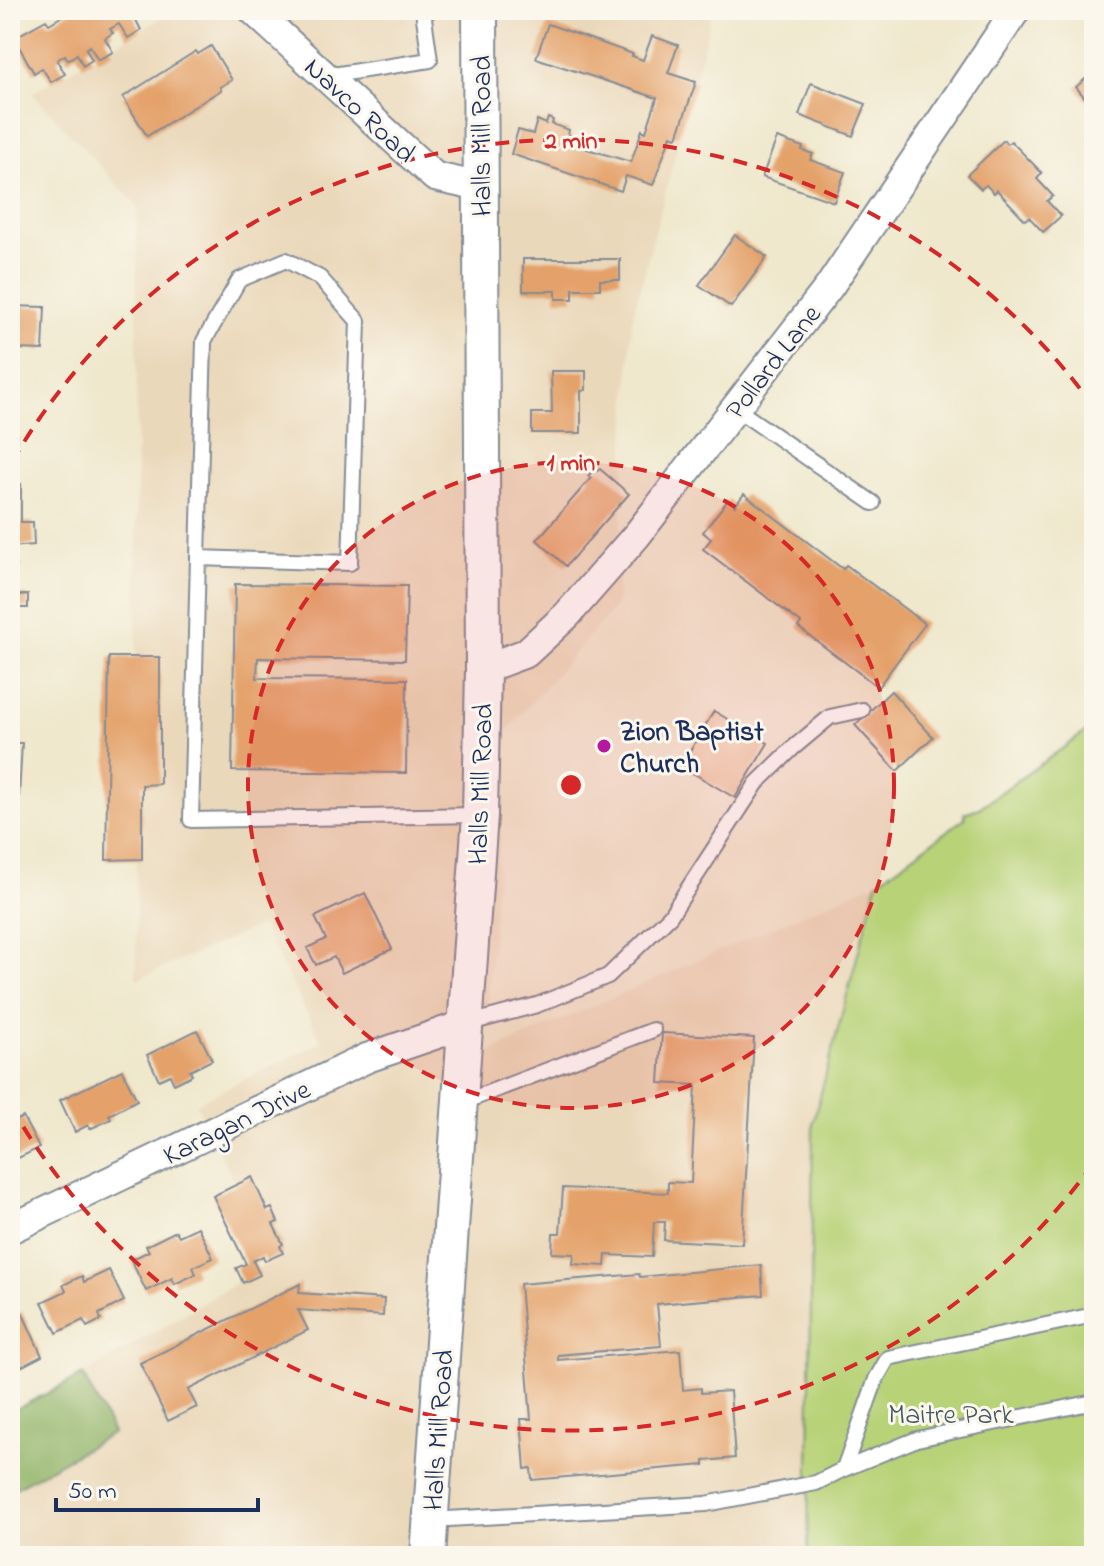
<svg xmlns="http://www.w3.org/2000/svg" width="1104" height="1566" font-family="'Indie Flower',sans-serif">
<rect width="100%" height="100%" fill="#fbf7ec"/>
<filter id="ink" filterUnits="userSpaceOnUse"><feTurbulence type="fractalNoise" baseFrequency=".0125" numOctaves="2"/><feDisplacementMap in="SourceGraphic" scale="16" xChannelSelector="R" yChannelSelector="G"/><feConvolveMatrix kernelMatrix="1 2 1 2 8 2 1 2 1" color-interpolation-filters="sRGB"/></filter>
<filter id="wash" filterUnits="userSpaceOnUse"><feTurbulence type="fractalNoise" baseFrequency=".006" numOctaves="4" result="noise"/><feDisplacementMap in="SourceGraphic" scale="32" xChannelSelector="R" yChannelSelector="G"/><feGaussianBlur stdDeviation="1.8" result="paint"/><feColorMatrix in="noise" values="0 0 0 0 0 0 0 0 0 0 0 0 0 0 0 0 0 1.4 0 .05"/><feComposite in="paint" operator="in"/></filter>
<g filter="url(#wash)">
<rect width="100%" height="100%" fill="#efe8cd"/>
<path fill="#ead8ba" d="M176,10H713L632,320L617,604L507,731L484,1054L877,882L813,1123L808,1556H10V1491L113,1433L83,1375L272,1261L196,1103L322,1042L261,925L136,980L137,206L32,93Z"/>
<path fill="#b7d277" stroke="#69806a" stroke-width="2" d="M1094,726V1556H808L813,1123L877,882L965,818L964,813L979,808Z"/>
<path fill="#91b468" stroke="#567263" stroke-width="2" d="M83,1375L113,1433L10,1491V1412Z"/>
<g id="blocks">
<g fill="#e4a26b">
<path d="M73,10H143L134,16L141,30L128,38L119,24L110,29L113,33L105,38L113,52L98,60L90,46L86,49L92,60L83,66L77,54L68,60L65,55L57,60L65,74L51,82L42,68L34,73L14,38L46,20L49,24Z"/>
<path d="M548,24L633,54L632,56L643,60L652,36L678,45L668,73L696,82L677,137L671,135L653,185L626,176L621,191L511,154L518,130L533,134L537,120L546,124L548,118L553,120L552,124L569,130L568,135L572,136L570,144L631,162L642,130L646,132L657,98L536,58Z"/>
<path d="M211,46L232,80L220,87L221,90L147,136L123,97L196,51L198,54Z"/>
<path d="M1094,65V109L1076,87L1092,73L1089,69Z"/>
<path d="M811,83L866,104L853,136L799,115Z"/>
<path d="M777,138L803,147L802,150L813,154L810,160L845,172L834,202L762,177Z"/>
<path d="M1004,140L1007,144L1011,141L1042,173L1037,179L1053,196L1047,201L1061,216L1043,232L1029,217L1025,220L997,190L994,193L986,185L981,189L967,175Z"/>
<path d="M735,235L767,257L731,307L699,285Z"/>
<path d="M523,259H620V280H600V289H573V299H556V291H523Z"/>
<path d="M10,306L45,307L43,350L18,349L17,371L10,370Z"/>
<path d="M551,371H586V390L581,391V433H532V413H552Z"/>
<path d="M10,389H18L16,459H10Z"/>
<path d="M594,469L597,471L600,469L629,494L566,566L537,540L591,478L588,476Z"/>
<path d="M10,484H21V522H33L34,545L10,547Z"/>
<path d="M744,494L843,569L846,565L925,624L878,687L798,627L801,623L703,549L711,539L703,532L728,500L735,506Z"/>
<path d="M16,566V595H28V608H16V631H10V567Z"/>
<path d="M235,584L407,586L405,660L258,658L257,678L407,679L406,773L232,771Z"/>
<path d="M109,657H160V784L142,785V859L106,860Z"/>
<path d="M891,691L933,737L897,771L855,725Z"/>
<path d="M714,711L768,743L735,798L681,766Z"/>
<path d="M10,743H22L18,814H10Z"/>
<path d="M365,893L392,949L342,973L334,957L316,965L307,948L326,939L315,917Z"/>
<path d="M197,1030L212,1060L190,1071L192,1075L174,1084L170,1075L159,1080L147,1055Z"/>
<path d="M662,1033L754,1038L742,1244L664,1240L665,1222H654L652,1257L606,1255L605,1266L573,1264L574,1254L552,1253L553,1233H560L563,1188L668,1193V1182L691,1183L696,1085L659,1083Z"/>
<path d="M122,1070L137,1100L109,1115L111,1119L90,1129L88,1125L75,1132L60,1100Z"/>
<path d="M23,1117L39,1148L10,1162V1123Z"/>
<path d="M252,1177L267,1210L272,1208L278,1222L273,1224L283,1244L280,1246L283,1253L265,1261L263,1256L253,1261L260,1275L243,1283L236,1268L246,1264L213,1196Z"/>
<path d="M198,1227L213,1258L193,1267L196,1274L175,1284L172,1278L146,1291L131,1260L149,1251L146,1246L176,1231L179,1236Z"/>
<path d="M761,1265L763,1295L657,1304L661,1346L558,1355V1360L680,1350L683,1390L701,1388V1393L730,1391L735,1458L704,1461V1465L532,1480L531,1468L525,1469L521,1419H531L520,1284L639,1274L640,1277Z"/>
<path d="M109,1270L124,1301L99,1314L101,1320L87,1327L83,1320L57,1333L42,1302L66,1291L63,1285L82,1276L84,1282Z"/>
<path d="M300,1284L299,1293L384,1299L383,1316L298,1310L308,1330L188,1390L197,1407L168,1421L140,1363Z"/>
<path d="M22,1312L42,1356L17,1369L10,1355V1318Z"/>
</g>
</g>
</g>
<g filter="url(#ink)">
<use href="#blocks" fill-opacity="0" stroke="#858c96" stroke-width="2"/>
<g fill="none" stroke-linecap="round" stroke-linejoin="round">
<defs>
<g id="service">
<path d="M326,76L430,60L423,11L431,10"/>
<path d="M286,260L320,278L358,321L350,563L198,558L204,341L239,280Z"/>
<path d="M735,408L873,503"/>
<path d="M198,558L191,820L479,815"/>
<path d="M466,1024L537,1005L608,976L670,916L757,783L793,748L830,717L862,710"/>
<path d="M461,1103L653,1030"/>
<path d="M844,1469L917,1439L1094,1402"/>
<path d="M431,1520L706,1504L816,1483L844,1469L876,1379L888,1358L1094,1315"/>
</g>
<g id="minor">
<path d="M253,10L435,177L481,187"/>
<path d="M483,669L526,653L567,615L637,535L829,287L1016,10"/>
<path d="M10,1229L367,1058L466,1024"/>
</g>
<path id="tertiary" d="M428,1556L480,815L483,669L480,10"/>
</defs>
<use href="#service" stroke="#858c96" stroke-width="18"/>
<use href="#minor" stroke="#858c96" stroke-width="32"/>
<use href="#tertiary" stroke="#858c96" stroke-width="38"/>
<use href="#service" stroke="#fff" stroke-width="14"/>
<use href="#minor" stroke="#fff" stroke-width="28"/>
<use href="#tertiary" stroke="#fff" stroke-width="34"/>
</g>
</g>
<circle cx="571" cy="785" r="323" fill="#d62828" fill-opacity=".12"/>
<g fill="none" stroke="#d62828" stroke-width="4" stroke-dasharray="14 10">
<circle cx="571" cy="785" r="323"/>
<path d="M1093 1164A645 645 0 0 1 12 1108M12 462A645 645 0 0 1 1093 406"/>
</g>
<circle fill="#b5179e" stroke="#fbf7ec" stroke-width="3" cx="604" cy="746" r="8"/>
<g text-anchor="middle" stroke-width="6" stroke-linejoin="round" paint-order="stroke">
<g font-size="28" fill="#1b2f5e" stroke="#fbf7ec">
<text transform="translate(361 109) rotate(43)" y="10">Navco Road</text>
<text transform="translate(480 136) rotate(-90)" y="10">Halls Mill Road</text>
<text transform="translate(772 361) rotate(-52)" y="10">Pollard Lane</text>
<text transform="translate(479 784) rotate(-88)" y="10">Halls Mill Road</text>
<text transform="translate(236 1121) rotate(-26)" y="10">Karagan Drive</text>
<text transform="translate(437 1430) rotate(-86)" y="10">Halls Mill Road</text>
</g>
<g font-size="28" font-weight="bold" fill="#1b2f5e" stroke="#fbf7ec" text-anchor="start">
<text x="620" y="740">Zion Baptist<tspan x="620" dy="32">Church</tspan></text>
</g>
<g font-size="28" fill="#425864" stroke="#fbf7ec">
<text x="951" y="1423">Maitre Park</text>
</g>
</g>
<circle cx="571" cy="785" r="12" fill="#d62828" stroke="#fbf7ec" stroke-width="4"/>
<g font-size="24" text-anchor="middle" font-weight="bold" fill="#d62828" stroke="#fbf7ec" stroke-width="6" stroke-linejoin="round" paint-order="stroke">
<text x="571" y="148">2 min</text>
<text x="571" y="470">1 min</text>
</g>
<rect width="1104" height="1566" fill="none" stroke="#fbf7ec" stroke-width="40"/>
<path d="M56 1498v12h202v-12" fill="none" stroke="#1b2f5e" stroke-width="4"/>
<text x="68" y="1498" font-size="24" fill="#1b2f5e" stroke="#fbf7ec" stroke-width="6" paint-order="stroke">50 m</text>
</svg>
